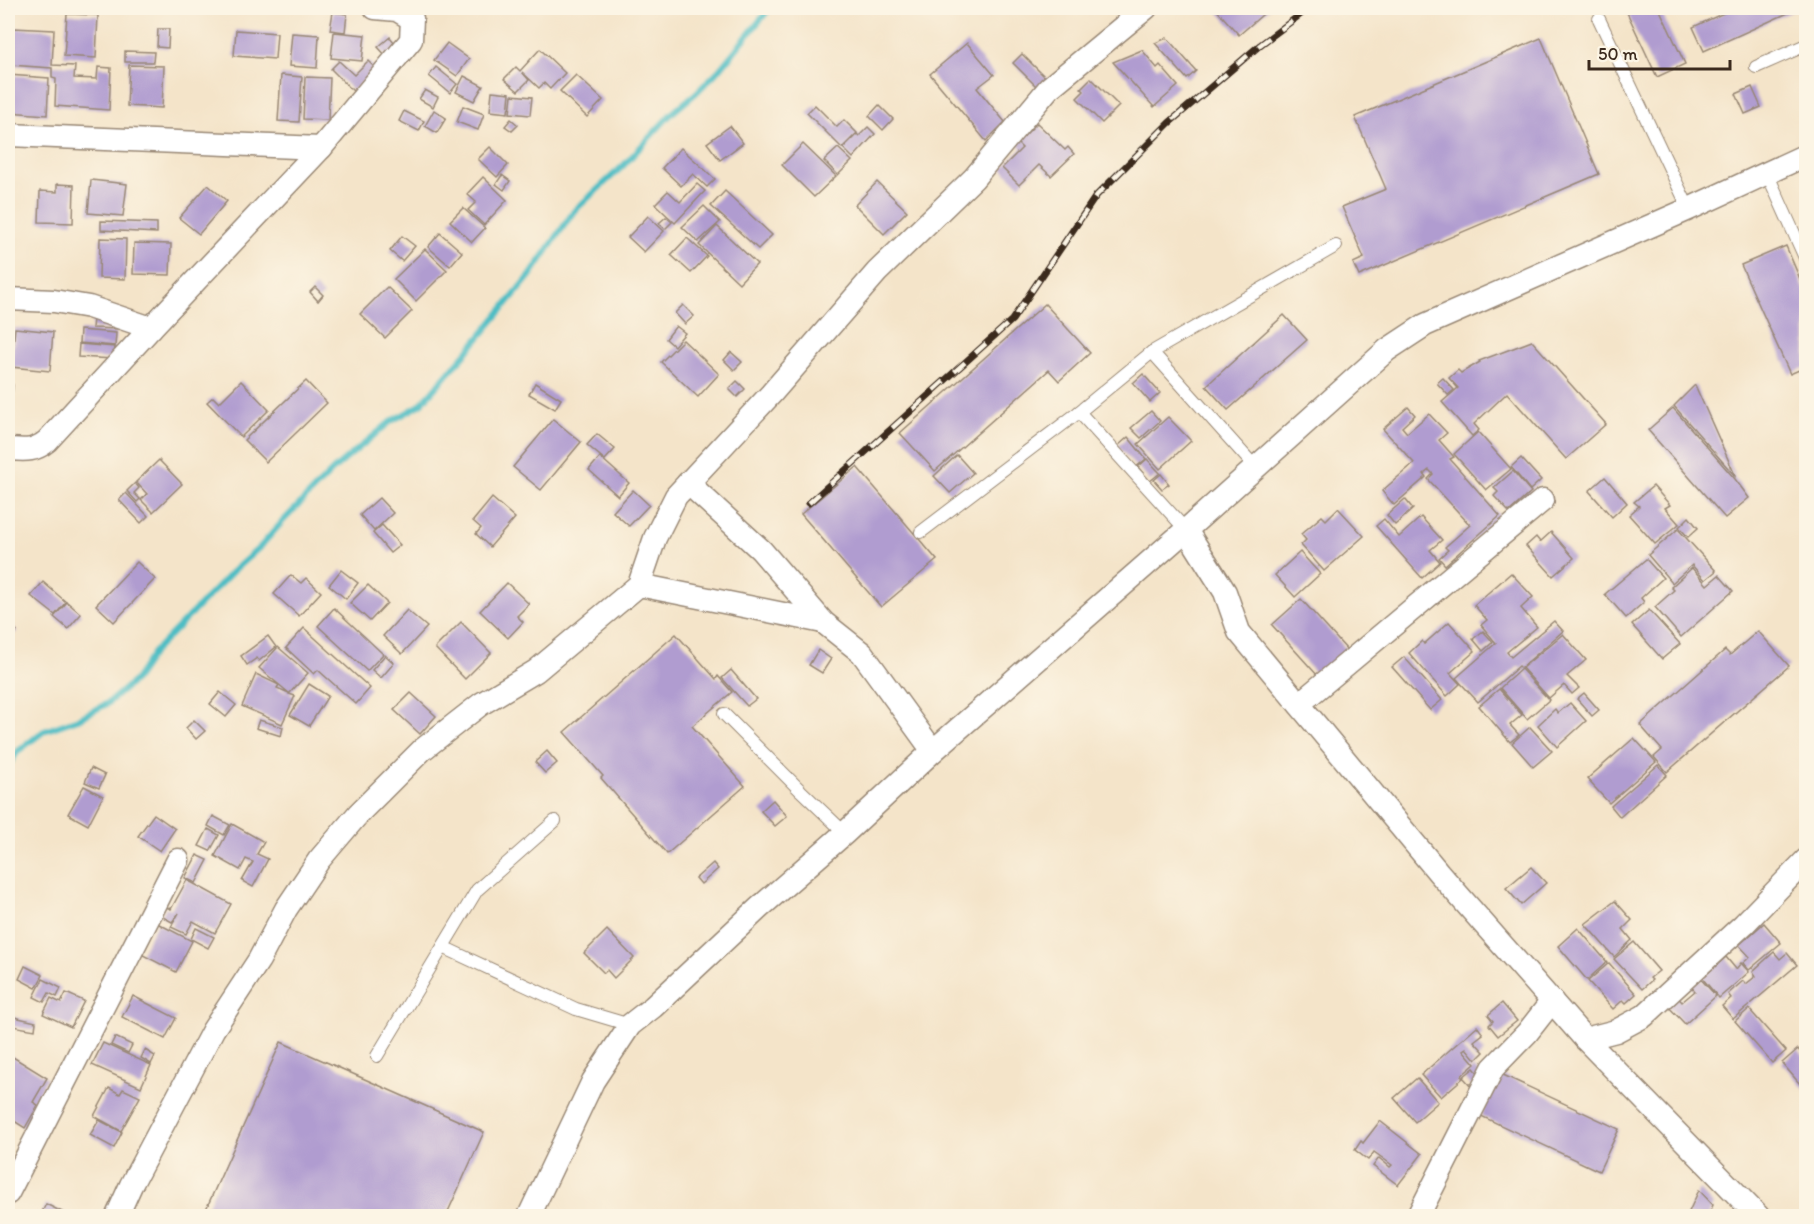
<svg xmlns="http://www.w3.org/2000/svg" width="1814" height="1224" font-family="Itim,sans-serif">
<rect width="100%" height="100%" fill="#fcf5e5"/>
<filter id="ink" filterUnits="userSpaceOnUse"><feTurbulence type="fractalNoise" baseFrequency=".0167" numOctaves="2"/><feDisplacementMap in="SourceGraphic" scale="12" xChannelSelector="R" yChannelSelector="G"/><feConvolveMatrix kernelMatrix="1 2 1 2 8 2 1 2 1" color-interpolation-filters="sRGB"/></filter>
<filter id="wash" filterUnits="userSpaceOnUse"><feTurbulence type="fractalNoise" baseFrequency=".008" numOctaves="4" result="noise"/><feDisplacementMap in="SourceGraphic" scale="24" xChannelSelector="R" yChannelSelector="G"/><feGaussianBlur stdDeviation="1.35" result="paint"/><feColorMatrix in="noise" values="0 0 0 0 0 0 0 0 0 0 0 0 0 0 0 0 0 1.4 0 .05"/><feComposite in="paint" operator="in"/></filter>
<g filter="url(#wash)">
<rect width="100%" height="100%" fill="#f4e4c9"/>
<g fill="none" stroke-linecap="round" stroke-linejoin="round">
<path stroke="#4ebdc4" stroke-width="6" d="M8,766L18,751L44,731L78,719L108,703L135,680L154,652L233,571L260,547L283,521L334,469L390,422L420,405L468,351L530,276L574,211L623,166L671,114L696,93L720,69L770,8"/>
</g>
<g id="blocks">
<g fill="#b09cd0">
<path d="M1215,8H1270L1239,35Z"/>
<path d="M1625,8H1659L1685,64L1657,77Z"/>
<path d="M1721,8H1799L1704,51L1693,27L1724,13Z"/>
<path d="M333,12L347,14L345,32L330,30Z"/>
<path d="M67,14L98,15L96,58L64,56Z"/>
<path d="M13,28L54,30L52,65L75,66L74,78L97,79L98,67L111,68L109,110L55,106L56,79L52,78V68L10,65Z"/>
<path d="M158,29H169L168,48L157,47Z"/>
<path d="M236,30L277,33L275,59L234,56Z"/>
<path d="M334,32L365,35L362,61L331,58Z"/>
<path d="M292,33L319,35L317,68L289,66Z"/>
<path d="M390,37L398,47L387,57L378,47Z"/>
<path d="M1167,38L1196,71L1187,79L1155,43Z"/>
<path d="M1541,38L1599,174L1359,276L1353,263L1364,258L1342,207L1386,189L1355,117Z"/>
<path d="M447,43L469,59L457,76L434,60Z"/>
<path d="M967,43L994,75L977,88L1005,122L986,141L930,74Z"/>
<path d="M540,49L565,73L550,89L544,83L539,88L522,72L529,80L518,91L504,79L516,67L520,71Z"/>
<path d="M1142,50L1157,68L1160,65L1178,86L1154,107L1113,62Z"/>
<path d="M125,51L154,52L153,62H125Z"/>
<path d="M1022,54L1047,79L1038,88L1013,63Z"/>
<path d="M339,61L354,75L368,61L376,69L353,91L331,69Z"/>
<path d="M129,65L164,66L162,108L127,106Z"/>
<path d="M436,67L457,84L450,93L429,76Z"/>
<path d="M8,75L49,78L47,115L8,112Z"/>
<path d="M281,75L302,77L299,122L278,121Z"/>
<path d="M576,75L603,100L587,117L560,91Z"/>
<path d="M464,76L483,86L474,101L456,92Z"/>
<path d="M305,77L330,78L328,120L303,119Z"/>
<path d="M1091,78L1119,106L1102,123L1077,98L1084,91L1081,88Z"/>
<path d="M1752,87L1761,107L1745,114L1736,94Z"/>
<path d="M425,90L438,97L433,107L419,99Z"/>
<path d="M492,91L510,93L508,113L490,111Z"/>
<path d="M512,95L532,97L530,115L510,113Z"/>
<path d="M815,105L837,127L844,120L857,133L842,148L807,113Z"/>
<path d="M879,105L893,119L883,130L869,116Z"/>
<path d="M463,106L484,114L478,130L457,122Z"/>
<path d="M434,110L446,118L437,133L425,126Z"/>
<path d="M404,111L424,121L419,131L399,121Z"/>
<path d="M511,119L518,125L512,131L505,126Z"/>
<path d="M1037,123L1065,150L1068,147L1074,154L1051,176L1039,165L1019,185L1002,168L1022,148L1017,143Z"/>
<path d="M730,126L743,143L720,160L707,143Z"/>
<path d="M868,127L875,134L853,158L843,148L857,134L859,136Z"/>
<path d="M803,144L836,176L814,197L782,165Z"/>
<path d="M490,147L508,165L497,177L478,159Z"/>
<path d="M681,148L715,179L707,187L693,174L681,186L662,168Z"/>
<path d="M838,148L852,161L838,175L824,161Z"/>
<path d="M502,175L510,181L504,190L496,184Z"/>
<path d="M483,177L507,200L484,225L468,210L476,202L467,194Z"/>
<path d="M91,180L127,184L123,216L88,213Z"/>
<path d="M877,182L907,211L884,234L855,205Z"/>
<path d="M57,184L74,185L73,223L39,222L40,191L57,192Z"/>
<path d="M697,184L705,191L675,223L655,204L668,191L680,202Z"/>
<path d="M208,185L227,201L199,234L179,218Z"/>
<path d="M725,191L772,235L758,249L711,206Z"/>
<path d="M704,206L720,222L698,242L682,227Z"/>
<path d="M463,208L485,228L472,242L450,221Z"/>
<path d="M648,216L664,231L644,252L628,237Z"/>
<path d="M666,217L672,222L665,229L659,223Z"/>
<path d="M101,221L157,223V233L101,230Z"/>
<path d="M717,226L757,264L739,283L699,245Z"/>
<path d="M440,233L462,252L450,266L428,247Z"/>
<path d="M402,236L415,246L402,261L390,251Z"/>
<path d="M100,238L126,239L125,279L99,278Z"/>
<path d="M687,238L707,256L691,273L671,255Z"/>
<path d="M134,243L171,244L170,275L133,274Z"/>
<path d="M1786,246L1806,293V367L1790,374L1741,265Z"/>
<path d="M425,249L447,270L416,301L394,279Z"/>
<path d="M315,287L323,295L318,301L310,292Z"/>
<path d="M387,287L412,311L385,338L360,314Z"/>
<path d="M1045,304L1090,353L1059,381L1049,370L935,471L900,433Z"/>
<path d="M683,305L694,316L685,324L675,313Z"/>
<path d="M1284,315L1307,340L1228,410L1206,386Z"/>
<path d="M93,319L119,320V329L92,328Z"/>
<path d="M676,326L685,333L674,346L666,339Z"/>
<path d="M15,328L53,332L50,371L11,367Z"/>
<path d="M80,330L116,333L115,346L79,343Z"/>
<path d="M683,340L719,374L698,397L661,362Z"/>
<path d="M1532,341L1606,424L1566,459L1507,393L1474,424L1479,430L1472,436L1442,402L1458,388L1449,378L1458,370L1461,373L1480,362L1479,361Z"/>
<path d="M79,344L115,347L114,359L78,357Z"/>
<path d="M731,352L742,362L734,370L724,360Z"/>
<path d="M1143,374L1160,393L1150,402L1133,383Z"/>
<path d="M1443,378L1454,390L1448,395L1437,383Z"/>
<path d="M241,381L269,410L241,437L207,402L213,397L219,403Z"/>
<path d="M306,381L327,403L266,462L244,440Z"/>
<path d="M737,381L745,389L737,397L729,389Z"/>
<path d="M535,383L561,399L555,409L529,394Z"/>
<path d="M8,385H13L9,426H8Z"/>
<path d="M1695,385L1735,475V476L1674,406Z"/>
<path d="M1408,407L1415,415L1402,427L1407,433L1429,414L1447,433L1439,440L1454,457L1450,459L1500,516L1445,565L1439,558L1448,550L1445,547L1470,525L1428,479L1433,474L1429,470L1424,474L1426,477L1394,505L1382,491L1414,463L1383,429Z"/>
<path d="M1673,408L1735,479L1749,498L1725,518L1648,430Z"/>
<path d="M1151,411L1160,421L1141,438L1131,428Z"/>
<path d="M1168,417L1191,441L1160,469L1138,444Z"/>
<path d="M553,419L581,442L541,490L513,467Z"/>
<path d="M1478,432L1511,469L1486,490L1454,454Z"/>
<path d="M597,434L615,449L605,460L587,445Z"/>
<path d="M1128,437L1146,459L1136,467L1118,446Z"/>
<path d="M957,455L973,473L950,493L934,476Z"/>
<path d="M600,457L629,483L618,496L589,470Z"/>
<path d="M1521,458L1541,480L1530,490L1511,467Z"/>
<path d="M1147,459L1160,473L1150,481L1138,467Z"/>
<path d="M159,460L182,484L153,512L141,500L147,494L136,482Z"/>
<path d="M857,467L937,560L881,607L801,514Z"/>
<path d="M1513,471L1531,492L1509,512L1494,496L1498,492L1494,488Z"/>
<path d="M1161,474L1169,484L1162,489L1154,480Z"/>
<path d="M1605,477L1627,503L1612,517L1589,491Z"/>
<path d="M135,483L139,488L134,493L140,499L137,502L127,491Z"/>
<path d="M1653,486L1670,505L1665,508L1679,524L1655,544L1629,515L1639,506L1634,502Z"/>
<path d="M633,490L649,505L629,526L613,512Z"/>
<path d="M126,493L148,516L141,523L119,500Z"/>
<path d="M379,498L393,513L374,531L360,515Z"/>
<path d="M492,498L515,518L490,547L476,534L481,528L473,521Z"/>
<path d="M1405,499L1413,509L1395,525L1387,515Z"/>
<path d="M1338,508L1364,536L1324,571L1301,545L1306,540L1301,534L1322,516L1326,520Z"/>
<path d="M1421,517L1442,540L1430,550L1440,562L1422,578L1376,526L1384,519L1399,537Z"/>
<path d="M1689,517L1698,528L1688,537L1679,527Z"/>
<path d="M382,525L400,545L390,553L373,533Z"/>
<path d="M1678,529L1716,571L1705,580L1692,565L1672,583L1648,555Z"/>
<path d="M1551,532L1574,558L1553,576L1526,546L1536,537L1540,542Z"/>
<path d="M1300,552L1320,574L1295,597L1275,575Z"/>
<path d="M1646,559L1663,578L1641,598L1644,602L1626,618L1605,594Z"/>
<path d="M137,562L155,579L114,622L96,605Z"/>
<path d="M1692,568L1707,585L1719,575L1733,591L1681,637L1655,607L1674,590L1671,587Z"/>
<path d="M341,570L358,583L346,599L329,585Z"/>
<path d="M1511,573L1533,597L1521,608L1537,627L1507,652L1511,657L1554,621L1563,631L1521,668L1519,666L1478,702L1456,678L1496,643L1481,625L1487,620L1474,605Z"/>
<path d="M291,575L301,583L306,578L321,592L299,616L274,594Z"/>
<path d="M43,582L66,602L55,615L31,596Z"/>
<path d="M507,583L529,604L517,616L523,622L508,638L480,611Z"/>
<path d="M368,585L387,603L370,621L350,603Z"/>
<path d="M1301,599L1347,650L1318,676L1272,625Z"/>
<path d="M67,602L81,614L68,629L54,617Z"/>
<path d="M334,608L383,654L367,671L318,626Z"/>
<path d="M407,610L427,627L402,654L383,636Z"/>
<path d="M1649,610L1680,644L1662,659L1632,625Z"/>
<path d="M8,621L17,631L8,640Z"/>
<path d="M461,622L491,653L465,679L435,648Z"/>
<path d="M1449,622L1475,651L1450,673L1460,684L1447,696L1409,653L1422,641L1424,644Z"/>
<path d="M304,628L370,688L356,704L318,670L314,674L286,648Z"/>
<path d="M1483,631L1493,642L1483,651L1473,639Z"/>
<path d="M1758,631L1789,666L1667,772L1654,757L1662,750L1640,725L1725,650L1730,655Z"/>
<path d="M676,634L716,679L718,676L732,692L692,726L745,786L667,854L601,778L603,776L564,732Z"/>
<path d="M1563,634L1586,660L1567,676L1579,688L1572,694L1564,685L1549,698L1522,668Z"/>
<path d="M268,636L276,647L259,661L257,658L247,665L241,656Z"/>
<path d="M278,647L308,673L289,694L295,696L282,724L242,706L256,674L279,685L277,688L289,693L259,668Z"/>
<path d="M818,650L831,659L822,673L809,665Z"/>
<path d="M385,655L394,663L381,678L372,670Z"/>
<path d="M1404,657L1442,700L1430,710L1392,667Z"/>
<path d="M1521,669L1549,700L1527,719L1500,688Z"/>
<path d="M731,670L756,699L747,706L722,678Z"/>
<path d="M309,684L328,696L309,726L290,715Z"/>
<path d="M1499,689L1522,715L1510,725L1519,735L1510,742L1479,706Z"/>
<path d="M220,692L236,705L226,717L210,704Z"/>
<path d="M411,693L436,716L420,734L394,710Z"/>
<path d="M1584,693L1599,710L1592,716L1577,699Z"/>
<path d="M1570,703L1586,721L1557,747L1538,725L1555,709L1558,713Z"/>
<path d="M194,720L205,731L196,739L186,728Z"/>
<path d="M259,720L283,727L281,736L256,728Z"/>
<path d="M1530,727L1552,751L1533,767L1512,743Z"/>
<path d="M1634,738L1656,762L1609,803L1587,779Z"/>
<path d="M547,751L557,763L545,773L535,762Z"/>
<path d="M1658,765L1667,775L1620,817L1611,806Z"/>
<path d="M91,768L105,775L99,788L85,782Z"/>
<path d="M84,786L103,796L88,825L68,814Z"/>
<path d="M773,800L787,816L775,826L761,811Z"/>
<path d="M154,814L175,829L160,851L138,836Z"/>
<path d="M213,816L230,825L224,835L208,826Z"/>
<path d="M232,824L264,842L257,854L268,859L253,887L242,881L253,862L246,859L240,870L215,856Z"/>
<path d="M208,829L219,835L210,851L199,846Z"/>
<path d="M197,855L208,860L196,883L185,878Z"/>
<path d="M713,863L718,869L701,884L696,878Z"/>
<path d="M1531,867L1546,883L1521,905L1506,888Z"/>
<path d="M187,880L231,904L215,933L193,921L186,934L171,927L179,913L172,922L161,916L166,907L171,909Z"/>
<path d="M1615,901L1632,920L1623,929L1632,940L1614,957L1585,924Z"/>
<path d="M157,923L192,941L176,972L141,954Z"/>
<path d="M1764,923L1781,943L1749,970L1743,963L1750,957L1739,945Z"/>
<path d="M196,928L214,937L208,948L191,939Z"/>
<path d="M1578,928L1607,962L1587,980L1558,946Z"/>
<path d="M607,930L634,958L614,978L607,970L604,973L584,953Z"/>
<path d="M1634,942L1659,971L1650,978L1652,980L1642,989L1614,959Z"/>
<path d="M1774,952L1780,959L1787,953L1797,965L1733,1019L1722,1006L1731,998L1728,994L1743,981L1746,984L1756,976L1753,971Z"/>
<path d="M1726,957L1736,969L1741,963L1749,972L1719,998L1702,978Z"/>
<path d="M1609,963L1636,994L1626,1003L1623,1000L1613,1009L1588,981Z"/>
<path d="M25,966L43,975L36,988L19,979Z"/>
<path d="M1698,976L1716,996L1685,1024L1666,1004L1676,995L1682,1002L1695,991L1689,984Z"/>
<path d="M43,979L61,988L57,997L49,993L44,1002L34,997Z"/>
<path d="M66,993L84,1001L71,1027L43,1014L51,998L61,1003Z"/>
<path d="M133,996L176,1018L165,1039L122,1017Z"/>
<path d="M1502,1003L1517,1021L1498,1036L1489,1025L1493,1021L1488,1015Z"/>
<path d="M1749,1009L1786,1051L1772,1063L1735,1021Z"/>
<path d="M14,1017L36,1022L35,1030L12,1026Z"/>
<path d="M1477,1026L1483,1034L1474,1041L1484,1052L1476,1060L1466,1048L1463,1050L1475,1064L1461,1076L1463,1078L1441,1097L1421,1075Z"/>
<path d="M115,1037L132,1045L128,1053L111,1045Z"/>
<path d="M281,1042L484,1132L446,1216H203Z"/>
<path d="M103,1043L151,1065L141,1087L92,1065Z"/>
<path d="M1798,1049L1806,1059V1091L1782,1063Z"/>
<path d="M145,1050L155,1056L151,1064L141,1058Z"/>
<path d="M8,1054L47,1078L33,1102L38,1105L25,1128L8,1117Z"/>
<path d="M1474,1068L1481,1076L1471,1086L1463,1077Z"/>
<path d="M1501,1074L1619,1129L1599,1171L1481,1116Z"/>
<path d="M1417,1078L1438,1102L1415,1122L1394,1098Z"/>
<path d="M109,1088L120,1094L123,1089L140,1097L121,1131L94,1116Z"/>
<path d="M99,1120L122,1132L114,1148L90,1135Z"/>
<path d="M1380,1121L1422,1154L1398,1185L1373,1166L1379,1158L1390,1167L1392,1165L1374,1152L1368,1160L1355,1150L1361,1141L1363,1143Z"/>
<path d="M1699,1190L1713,1205L1708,1216H1687Z"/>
<path d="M46,1204L70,1216H40Z"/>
</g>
</g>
</g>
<g filter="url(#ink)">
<use href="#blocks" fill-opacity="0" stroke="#988774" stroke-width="1.5"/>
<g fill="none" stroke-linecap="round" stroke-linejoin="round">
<defs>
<g id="service">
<path d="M1599,19L1689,209"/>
<path d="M1756,67L1806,45"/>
<path d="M1767,173L1806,260"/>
<path d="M1152,352L1256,468"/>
<path d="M1079,412L1186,530"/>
<path d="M921,532L1079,412L1152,352L1336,246"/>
<path d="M724,714L801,791L845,833"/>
<path d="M443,947L576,1009L630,1025"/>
<path d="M377,1056L477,890L555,821"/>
</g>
<g id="minor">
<path d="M8,135L321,148"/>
<path d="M8,299L54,301L89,307L151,328"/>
<path d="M8,449C24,450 34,452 47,441L151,328L321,148L411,40L412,19L397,10L375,8"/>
<path d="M688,483L761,550L823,622L862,653L933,751"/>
<path d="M1186,530L1225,592L1239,632L1439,873L1585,1039L1758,1216"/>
<path d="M639,585L823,622"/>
<path d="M1299,704L1543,500"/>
<path d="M1585,1039L1616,1031L1644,1016L1744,924L1806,860"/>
<path d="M8,1193L178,860"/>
<path d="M117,1216L131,1185L213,1030L259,960L286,909L319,860L359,813L422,750L481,704L536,671L639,585L655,538L676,496L771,394L877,272L974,178L1049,88L1146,8"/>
<path d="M529,1216L593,1081L630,1025L653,1007L759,908L845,833L933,751L1186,530L1387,350L1425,325L1689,209L1806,155"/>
<path d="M1418,1216L1493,1068L1527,1033L1552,1001"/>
</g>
</defs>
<use href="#service" stroke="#988774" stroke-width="14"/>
<use href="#minor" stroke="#988774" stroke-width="25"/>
<use href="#service" stroke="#fff" stroke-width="12"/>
<use href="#minor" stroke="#fff" stroke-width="22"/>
<defs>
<path id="rail" d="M809,503L1012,320L1096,196L1169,123L1260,45L1309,8"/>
</defs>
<use href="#rail" stroke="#3b2a1e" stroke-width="7"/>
<use href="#rail" stroke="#fcf5e5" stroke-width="4.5" stroke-dasharray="14" stroke-linecap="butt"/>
</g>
</g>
<rect width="1814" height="1224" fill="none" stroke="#fcf5e5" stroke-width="30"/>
<path d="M1589 60v9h141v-9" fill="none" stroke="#3b2a1e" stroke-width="3"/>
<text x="1598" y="60" font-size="18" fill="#3b2a1e" stroke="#fcf5e5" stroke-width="4.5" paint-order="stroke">50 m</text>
</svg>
